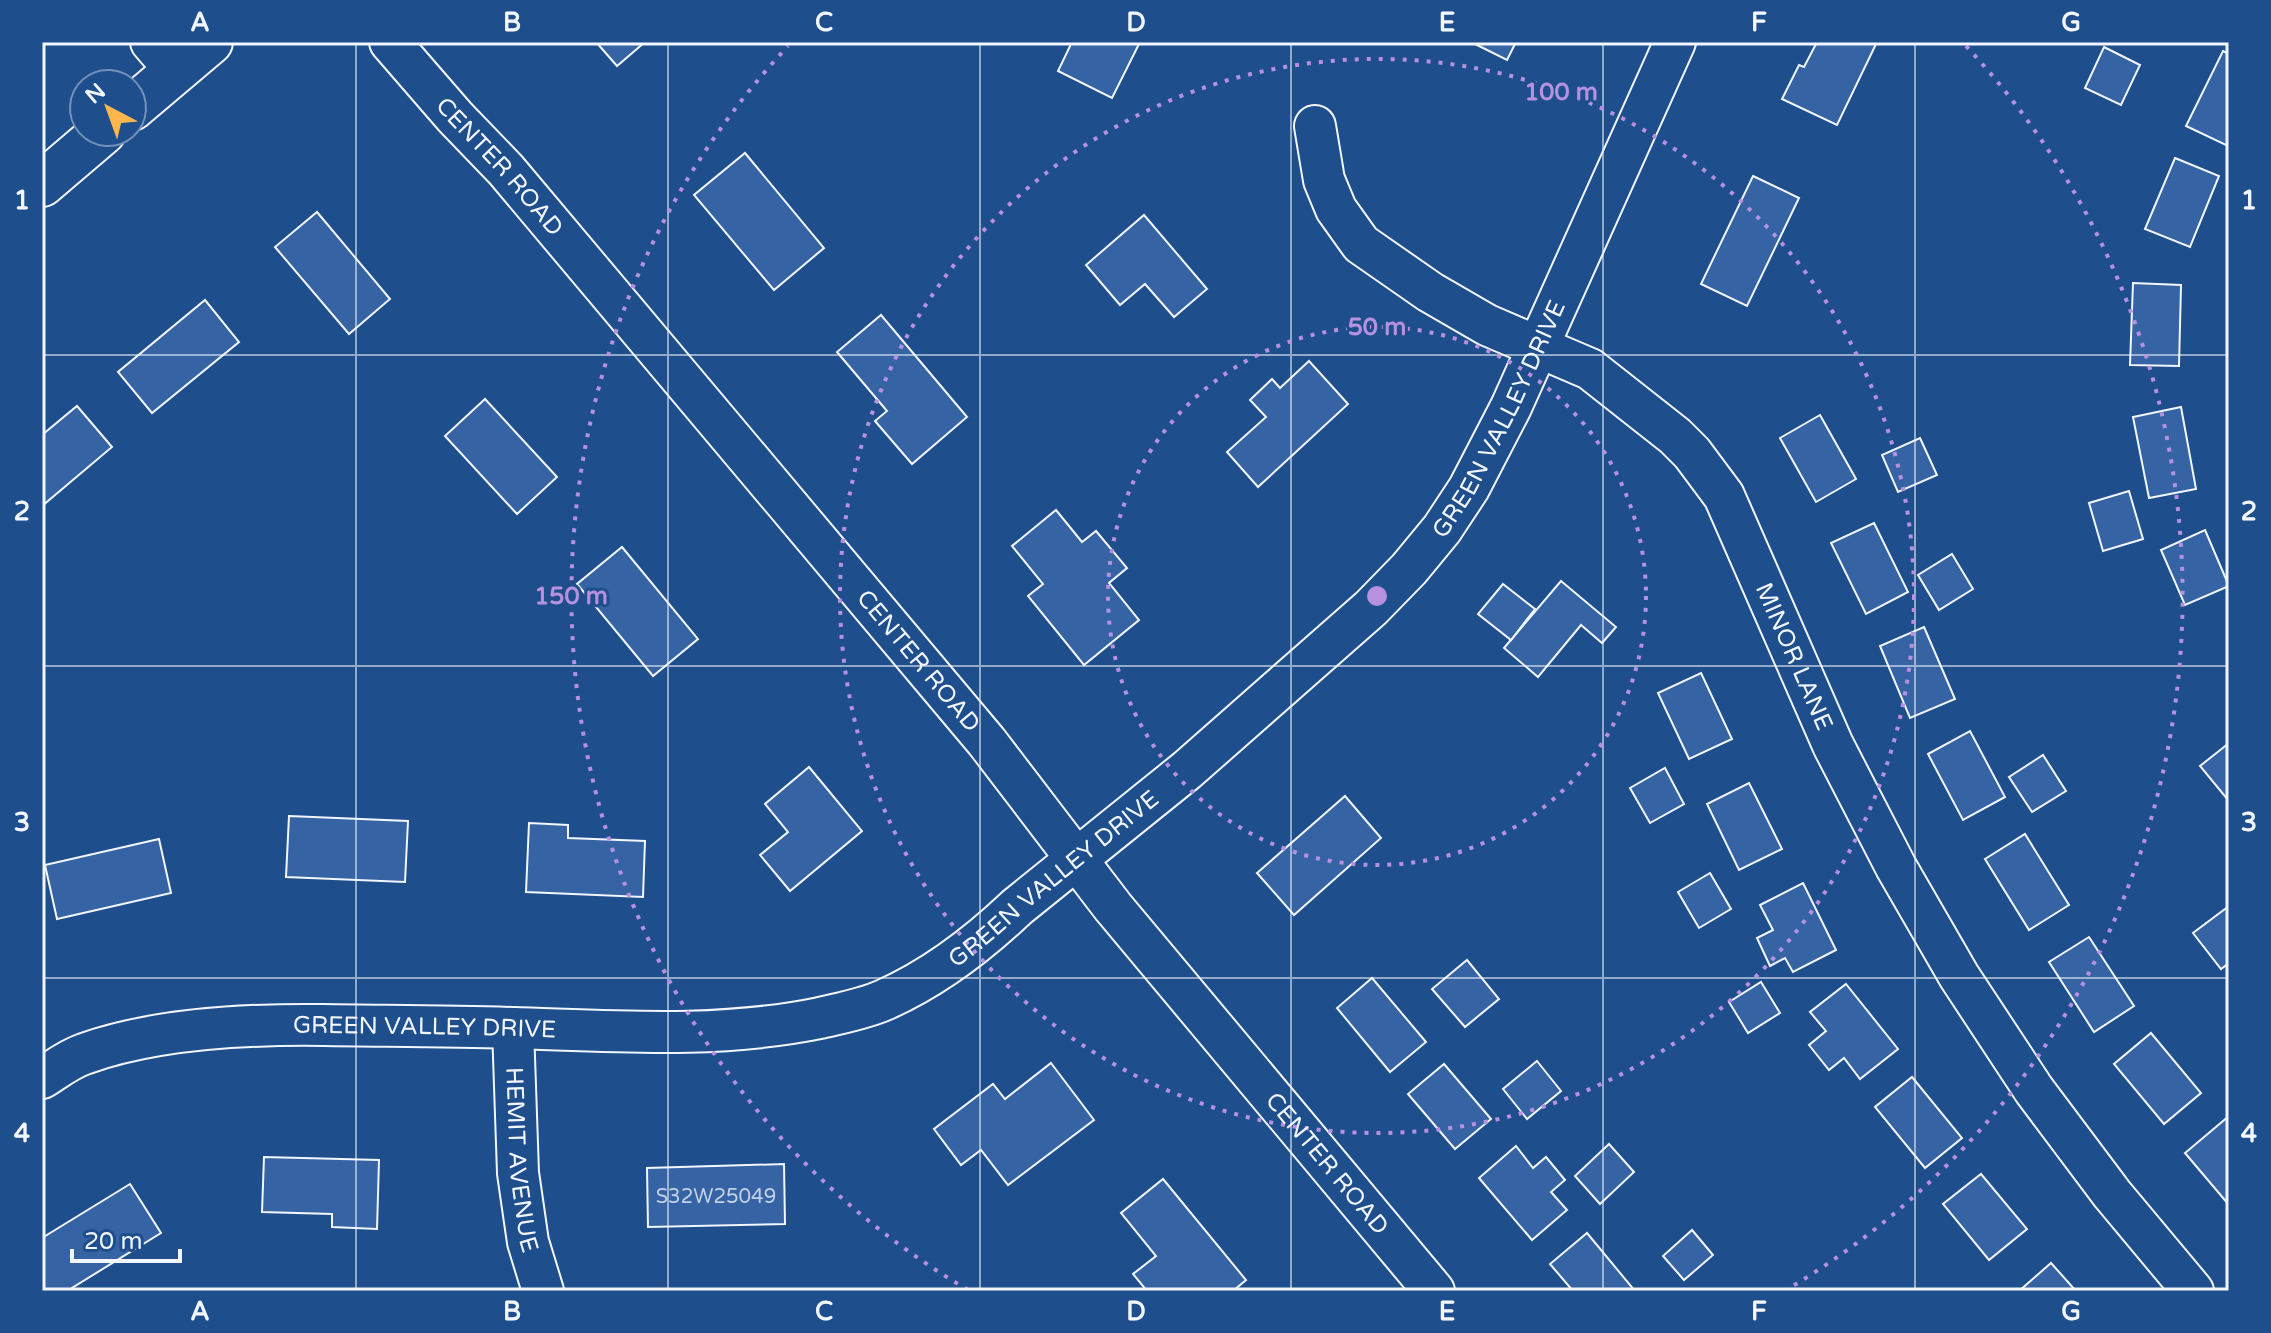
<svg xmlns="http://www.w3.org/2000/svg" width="2271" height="1333" font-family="'Varela Round',sans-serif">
<rect width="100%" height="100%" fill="#1f4e8c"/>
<g fill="#3563a3" stroke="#f2f6ff" stroke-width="2">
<path d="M596,42H645L617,66Z"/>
<path d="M1072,42H1140L1112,98L1058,71Z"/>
<path d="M1471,42H1516L1507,60Z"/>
<path d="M1817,42H1877L1837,125L1782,99L1799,65L1804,67Z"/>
<path d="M2104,47L2140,65L2121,105L2085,88Z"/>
<path d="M2223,51L2229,54L2228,146L2186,126Z"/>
<path d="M745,153L824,248L774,290L694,195Z"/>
<path d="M2175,158L2219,176L2190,247L2145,229Z"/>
<path d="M1753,176L1799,198L1747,306L1701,284Z"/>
<path d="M317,212L390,299L349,334L275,247Z"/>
<path d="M1144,215L1207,289L1174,317L1145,284L1120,305L1086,265Z"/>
<path d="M2133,283L2181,285L2179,366L2130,365Z"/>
<path d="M205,300L239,342L152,413L118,372Z"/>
<path d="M881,315L967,417L912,464L875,421L887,411L837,352Z"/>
<path d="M1309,361L1348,404L1258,487L1227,452L1266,417L1250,400L1272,379L1280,388Z"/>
<path d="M485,399L557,477L517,514L445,436Z"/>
<path d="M77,406L112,447L42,506V435Z"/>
<path d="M2181,407L2196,489L2149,498L2133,417Z"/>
<path d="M1820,415L1856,479L1816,502L1780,438Z"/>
<path d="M1920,438L1937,475L1898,492L1882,455Z"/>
<path d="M2129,491L2143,539L2103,551L2089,503Z"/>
<path d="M1056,510L1082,542L1096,531L1127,568L1109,583L1139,620L1084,665L1028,596L1043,584L1012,546Z"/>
<path d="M1874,523L1908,592L1866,614L1831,543Z"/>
<path d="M2205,530L2229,586L2185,605L2161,550Z"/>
<path d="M622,547L698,639L653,676L577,584Z"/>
<path d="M1952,554L1973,589L1939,610L1918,575Z"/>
<path d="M1561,581L1616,627L1602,643L1581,625L1538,677L1504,648Z"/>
<path d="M1503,584L1535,609L1511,640L1478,614Z"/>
<path d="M1924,627L1955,699L1910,718L1880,646Z"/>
<path d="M1701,673L1732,739L1689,759L1658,693Z"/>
<path d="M1970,731L2005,797L1963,820L1928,754Z"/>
<path d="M2229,743V799L2228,800L2200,766Z"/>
<path d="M2043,755L2066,791L2032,812L2009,777Z"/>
<path d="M809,767L862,831L790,891L760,855L788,832L765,804Z"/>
<path d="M1665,768L1684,804L1650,823L1630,788Z"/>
<path d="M1749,783L1782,849L1739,870L1707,804Z"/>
<path d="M1345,796L1381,838L1294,915L1257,873Z"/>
<path d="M289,816L408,821L405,882L286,877Z"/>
<path d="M529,823L568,825V838L645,841L643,897L526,892Z"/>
<path d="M2025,834L2069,905L2029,930L1985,859Z"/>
<path d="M159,839L171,893L57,919L45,865Z"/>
<path d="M1710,873L1731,909L1699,928L1678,892Z"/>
<path d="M1803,883L1836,950L1793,972L1785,958L1770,966L1757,938L1773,930L1760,905Z"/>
<path d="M2229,906V963L2221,969L2193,933Z"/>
<path d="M2089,937L2134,1006L2094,1032L2049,962Z"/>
<path d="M1467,960L1499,999L1465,1027L1432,989Z"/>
<path d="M1372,978L1426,1042L1390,1072L1337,1008Z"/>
<path d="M1761,982L1780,1013L1748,1033L1729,1002Z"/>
<path d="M1846,984L1898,1049L1860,1079L1844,1058L1829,1070L1809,1045L1826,1031L1810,1012Z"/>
<path d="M2151,1033L2201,1093L2164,1124L2114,1064Z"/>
<path d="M1537,1061L1561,1091L1527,1119L1503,1089Z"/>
<path d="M1051,1063L1094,1120L1008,1185L981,1150L961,1165L934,1129L993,1084L1005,1099Z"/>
<path d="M1444,1064L1491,1119L1455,1149L1408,1094Z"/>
<path d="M1912,1077L1962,1138L1925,1168L1875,1107Z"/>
<path d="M2229,1116V1205L2185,1153Z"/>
<path d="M1609,1144L1634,1172L1600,1204L1575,1176Z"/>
<path d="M1516,1146L1533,1168L1546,1157L1565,1180L1551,1192L1567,1210L1532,1240L1479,1178Z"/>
<path d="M264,1157L379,1160L377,1229L332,1227V1214L262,1212Z"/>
<path d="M784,1164L785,1224L648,1227L647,1168Z"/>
<path d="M1981,1174L2027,1229L1989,1260L1943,1204Z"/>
<path d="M1163,1179L1246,1280L1233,1291H1147L1133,1274L1156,1256L1121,1213Z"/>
<path d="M130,1184L161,1233L67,1291H45L42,1286V1238Z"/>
<path d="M1692,1230L1713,1255L1684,1280L1663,1256Z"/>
<path d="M1587,1233L1635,1291H1573L1550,1264Z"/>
<path d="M2051,1263L2076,1291H2019Z"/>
</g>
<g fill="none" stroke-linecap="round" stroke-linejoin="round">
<defs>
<g id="minor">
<path d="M151,42L175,70"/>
<path id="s1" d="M390,42L455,117L506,170L987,742L1113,907L1434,1291"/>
<path id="s2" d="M1315,126L1324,180L1336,209L1361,244L1430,292L1487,325L1590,369L1675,436L1692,453L1724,496L1833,745L1896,867L1959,976L2034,1090L2112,1194L2193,1291"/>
<path id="s3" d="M513,1028L518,1173L528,1242L543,1291"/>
<path id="s4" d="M42,1078C55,1070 69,1059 84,1054C156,1028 248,1024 324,1025C386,1026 449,1026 512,1028C614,1031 718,1039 820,1018C841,1013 864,1009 884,1000C934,978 977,945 1017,907L1187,770L1371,608L1409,569L1442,529L1469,488L1511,407L1675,42"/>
</g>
<g id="major">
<path d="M132,108L210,42"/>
<path d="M42,184L103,132"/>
</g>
</defs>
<use href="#minor" stroke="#f2f6ff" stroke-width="44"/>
<use href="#major" stroke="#f2f6ff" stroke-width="48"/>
<use href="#minor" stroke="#1f4e8c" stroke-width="40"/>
<use href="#major" stroke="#1f4e8c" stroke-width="44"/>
</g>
<path fill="none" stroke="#f2f6ff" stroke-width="2" stroke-opacity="0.55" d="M356,42V1291M668,42V1291M980,42V1291M1291,42V1291M1603,42V1291M1915,42V1291M42,355H2229M42,666H2229M42,978H2229"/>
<g fill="none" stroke="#b691df" stroke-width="4" stroke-dasharray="4 8">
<circle cx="1377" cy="596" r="269"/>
<circle cx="1377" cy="596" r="537"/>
<path d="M968 1290A806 806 0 0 1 788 46M1966 46A806 806 0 0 1 1786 1290"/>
</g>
<g text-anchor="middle" stroke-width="6" stroke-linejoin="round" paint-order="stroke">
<g font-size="20" fill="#c3d1e8">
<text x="716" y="1203">S32W25049</text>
</g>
<g font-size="24" fill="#f2f6ff" stroke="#1f4e8c">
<text dy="8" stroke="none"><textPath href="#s1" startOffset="166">CENTER ROAD</textPath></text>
<text dy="8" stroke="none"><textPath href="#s4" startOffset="1712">GREEN VALLEY DRIVE</textPath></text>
<text dy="8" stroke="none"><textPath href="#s2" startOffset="752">MINOR LANE</textPath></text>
<text dy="8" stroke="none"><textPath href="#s1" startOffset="814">CENTER ROAD</textPath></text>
<text dy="8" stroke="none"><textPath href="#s4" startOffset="1064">GREEN VALLEY DRIVE</textPath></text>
<text dy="8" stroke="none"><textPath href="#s4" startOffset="392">GREEN VALLEY DRIVE</textPath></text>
<text dy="8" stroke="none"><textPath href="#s3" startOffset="132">HEMIT AVENUE</textPath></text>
<text dy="8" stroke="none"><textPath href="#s1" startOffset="1462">CENTER ROAD</textPath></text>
</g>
</g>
<circle cx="1377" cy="596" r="12" fill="#b691df" stroke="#1f4e8c" stroke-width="4"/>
<g font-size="24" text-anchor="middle" font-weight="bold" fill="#b691df" stroke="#1f4e8c" stroke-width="6" stroke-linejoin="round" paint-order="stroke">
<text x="1561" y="100">100 m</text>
<text x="1377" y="335">50 m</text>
<text x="571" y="604">150 m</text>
</g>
<rect width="2271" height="1333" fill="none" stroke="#1f4e8c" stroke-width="88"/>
<g transform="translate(108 108) rotate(319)"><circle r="38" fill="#1f4e8c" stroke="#7391ba" stroke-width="2"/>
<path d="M0-6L14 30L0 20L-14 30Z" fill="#ffb74d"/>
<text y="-12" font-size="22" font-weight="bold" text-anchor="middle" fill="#f2f6ff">N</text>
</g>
<path d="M72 1249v12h108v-12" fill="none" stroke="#f2f6ff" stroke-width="4"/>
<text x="84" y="1249" font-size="24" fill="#f2f6ff" stroke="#1f4e8c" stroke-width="6" paint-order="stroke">20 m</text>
<rect x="44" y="44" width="2183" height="1245" fill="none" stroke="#f2f6ff" stroke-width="3"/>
<g font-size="26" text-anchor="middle" font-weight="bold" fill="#f2f6ff">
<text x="200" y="31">A</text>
<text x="512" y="31">B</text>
<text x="824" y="31">C</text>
<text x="1136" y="31">D</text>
<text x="1447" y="31">E</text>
<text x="1759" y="31">F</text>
<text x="2071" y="31">G</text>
<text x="22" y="209">1</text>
<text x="2249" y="209">1</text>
<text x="22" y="520">2</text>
<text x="2249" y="520">2</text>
<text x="22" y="831">3</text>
<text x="2249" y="831">3</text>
<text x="22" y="1142">4</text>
<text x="2249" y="1142">4</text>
<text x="200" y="1320">A</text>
<text x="512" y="1320">B</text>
<text x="824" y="1320">C</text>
<text x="1136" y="1320">D</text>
<text x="1447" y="1320">E</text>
<text x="1759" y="1320">F</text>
<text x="2071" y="1320">G</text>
</g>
</svg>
